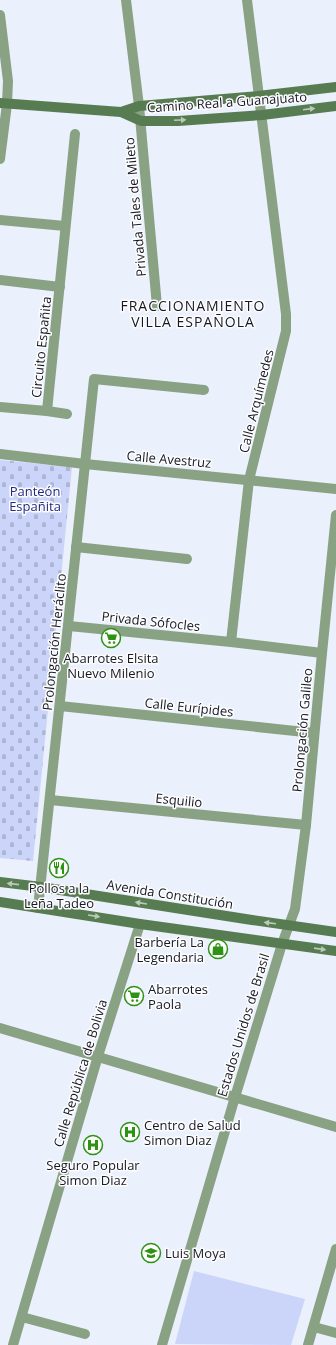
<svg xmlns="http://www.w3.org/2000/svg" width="336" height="1345" font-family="'Open Sans',sans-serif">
<defs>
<pattern id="cemetery-stones" width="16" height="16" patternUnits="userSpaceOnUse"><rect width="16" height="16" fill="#cbd5f9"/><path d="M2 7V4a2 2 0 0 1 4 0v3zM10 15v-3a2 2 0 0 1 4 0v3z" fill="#aeb6d5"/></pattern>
</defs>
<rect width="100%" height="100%" fill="#ebf0fd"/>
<path fill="url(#cemetery-stones)" d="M0,460L72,467L33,861L0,858Z"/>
<path fill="#cbd5f9" d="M194,1271L305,1299L291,1345L175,1344Z"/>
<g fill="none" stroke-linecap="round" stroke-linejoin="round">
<g stroke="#89a284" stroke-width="10">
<path d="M126,0L139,106L157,306"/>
<path d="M0,15L8,81L7,104L0,159"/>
<path d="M0,220L65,226"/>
<path d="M0,280L60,287"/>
<path d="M0,407L47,411L67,414"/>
<path d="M47,411L75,134"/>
<path d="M0,454L85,464L336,489"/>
<path d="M76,547L187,559"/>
<path d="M69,626L231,642L322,653"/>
<path d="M231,642L249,480L286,331V314L247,0"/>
<path d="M60,706L314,733"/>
<path d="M50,800L306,825"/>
<path d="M38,908L94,379L204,390"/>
<path d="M0,1028L336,1127"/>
<path d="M22,1317L85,1334"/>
<path d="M314,1327L336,1333"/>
<path d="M13,1345L98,1056L140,924"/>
<path d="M162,1345L235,1097L282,944L295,909L306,825L322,653L336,515"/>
<path d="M308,1345L336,1249"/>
</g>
<g stroke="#587c51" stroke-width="10">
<path d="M0,103L121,112L141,121H178L262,115L336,106"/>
<path d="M121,112L139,106L258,96L336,87"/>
<path d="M0,882L41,887L252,920L336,932"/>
<path d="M0,902L140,924L336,951"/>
</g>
</g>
<defs><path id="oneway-solid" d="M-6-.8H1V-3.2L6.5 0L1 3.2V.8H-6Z"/></defs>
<g fill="#bbc9b8">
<use href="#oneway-solid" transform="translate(309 109) rotate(-7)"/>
<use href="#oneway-solid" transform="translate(180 120) rotate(-3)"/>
<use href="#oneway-solid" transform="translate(13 884) rotate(-174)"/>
<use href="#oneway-solid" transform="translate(141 903) rotate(-171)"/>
<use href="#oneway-solid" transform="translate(94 916) rotate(9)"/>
<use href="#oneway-solid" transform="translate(270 923) rotate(-173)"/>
<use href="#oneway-solid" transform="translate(320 949) rotate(8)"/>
</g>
<defs>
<symbol id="supermarket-ring" viewBox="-11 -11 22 22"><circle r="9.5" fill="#fdfdfd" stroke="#2e9214" stroke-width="1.5"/><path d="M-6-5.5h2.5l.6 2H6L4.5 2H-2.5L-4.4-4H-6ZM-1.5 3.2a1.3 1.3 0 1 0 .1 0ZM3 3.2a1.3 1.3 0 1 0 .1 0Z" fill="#2e9214"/></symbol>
<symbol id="restaurant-ring" viewBox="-11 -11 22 22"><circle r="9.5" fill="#fdfdfd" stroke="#2e9214" stroke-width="1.5"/><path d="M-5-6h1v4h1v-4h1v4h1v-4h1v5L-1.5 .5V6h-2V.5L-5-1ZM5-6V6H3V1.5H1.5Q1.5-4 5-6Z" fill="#2e9214"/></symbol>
<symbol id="shop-ring" viewBox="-11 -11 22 22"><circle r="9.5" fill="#fdfdfd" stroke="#2e9214" stroke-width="1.5"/><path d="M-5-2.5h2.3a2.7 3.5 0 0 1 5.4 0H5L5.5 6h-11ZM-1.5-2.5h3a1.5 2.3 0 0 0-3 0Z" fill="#2e9214"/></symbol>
<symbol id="hospital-ring" viewBox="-11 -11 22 22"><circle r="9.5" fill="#fdfdfd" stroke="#2e9214" stroke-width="1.5"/><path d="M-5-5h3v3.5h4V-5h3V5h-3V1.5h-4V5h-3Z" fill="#2e9214"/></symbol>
<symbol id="school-ring" viewBox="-11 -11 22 22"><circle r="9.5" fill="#fdfdfd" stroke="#2e9214" stroke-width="1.5"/><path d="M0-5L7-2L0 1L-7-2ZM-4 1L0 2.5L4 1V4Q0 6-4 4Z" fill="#2e9214"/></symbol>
</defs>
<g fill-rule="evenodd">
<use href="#supermarket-ring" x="100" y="627" width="22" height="22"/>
<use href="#restaurant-ring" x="48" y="857" width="22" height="22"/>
<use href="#shop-ring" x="207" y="938" width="22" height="22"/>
<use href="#supermarket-ring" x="123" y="985" width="22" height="22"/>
<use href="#hospital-ring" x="119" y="1121" width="22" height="22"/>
<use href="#hospital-ring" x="82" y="1134" width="22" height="22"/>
<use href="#school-ring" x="140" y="1242" width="22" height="22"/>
</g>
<g text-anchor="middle" stroke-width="3" stroke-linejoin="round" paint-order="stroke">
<g font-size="13" fill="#161925" stroke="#fdfdfd">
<text transform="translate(227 102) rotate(-4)" y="5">Camino Real a Guanajuato</text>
<text transform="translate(135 207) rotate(-95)" y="5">Privada Tales de Mileto</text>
<text transform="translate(41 347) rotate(-84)" y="5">Circuito Españita</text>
<text transform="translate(256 401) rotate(-76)" y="5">Calle Arquímedes</text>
<text transform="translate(169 459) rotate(5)" y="5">Calle Avestruz</text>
<text transform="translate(151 621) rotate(6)" y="5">Privada Sófocles</text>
<text transform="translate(54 642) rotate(-84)" y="5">Prolongación Heráclito</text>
<text transform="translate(189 707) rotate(6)" y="5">Calle Eurípides</text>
<text transform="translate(302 730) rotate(-85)" y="5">Prolongación Galileo</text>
<text transform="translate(179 800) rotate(6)" y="5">Esquilio</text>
<text transform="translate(170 894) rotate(9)" y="5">Avenida Constitución</text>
<text transform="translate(243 1025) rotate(-73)" y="5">Estados Unidos de Brasil</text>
<text transform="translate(80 1073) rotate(-73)" y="5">Calle República de Bolivia</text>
</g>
<g font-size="13" fill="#232980" stroke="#fdfdfd">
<text x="35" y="496">Panteón<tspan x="35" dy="15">Españita</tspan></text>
</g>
<g font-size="13" fill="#161925" stroke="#fdfdfd">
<text x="111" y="663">Abarrotes Elsita<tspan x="111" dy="15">Nuevo Milenio</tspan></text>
<text x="59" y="893">Pollos a la<tspan x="59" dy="15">Leña Tadeo</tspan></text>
<text x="204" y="947" text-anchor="end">Barbería La<tspan x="204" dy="15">Legendaria</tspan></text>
<text x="148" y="994" text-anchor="start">Abarrotes<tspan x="148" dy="15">Paola</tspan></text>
<text x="144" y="1130" text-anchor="start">Centro de Salud<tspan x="144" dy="15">Simon Diaz</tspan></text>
<text x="93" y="1170">Seguro Popular<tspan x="93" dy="15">Simon Diaz</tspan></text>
<text x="165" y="1258" text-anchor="start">Luis Moya</text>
</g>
<g font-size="14" letter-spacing="1" fill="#161925" stroke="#fdfdfd">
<text x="193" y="311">FRACCIONAMIENTO<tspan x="193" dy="16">VILLA ESPAÑOLA</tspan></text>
</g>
</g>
</svg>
